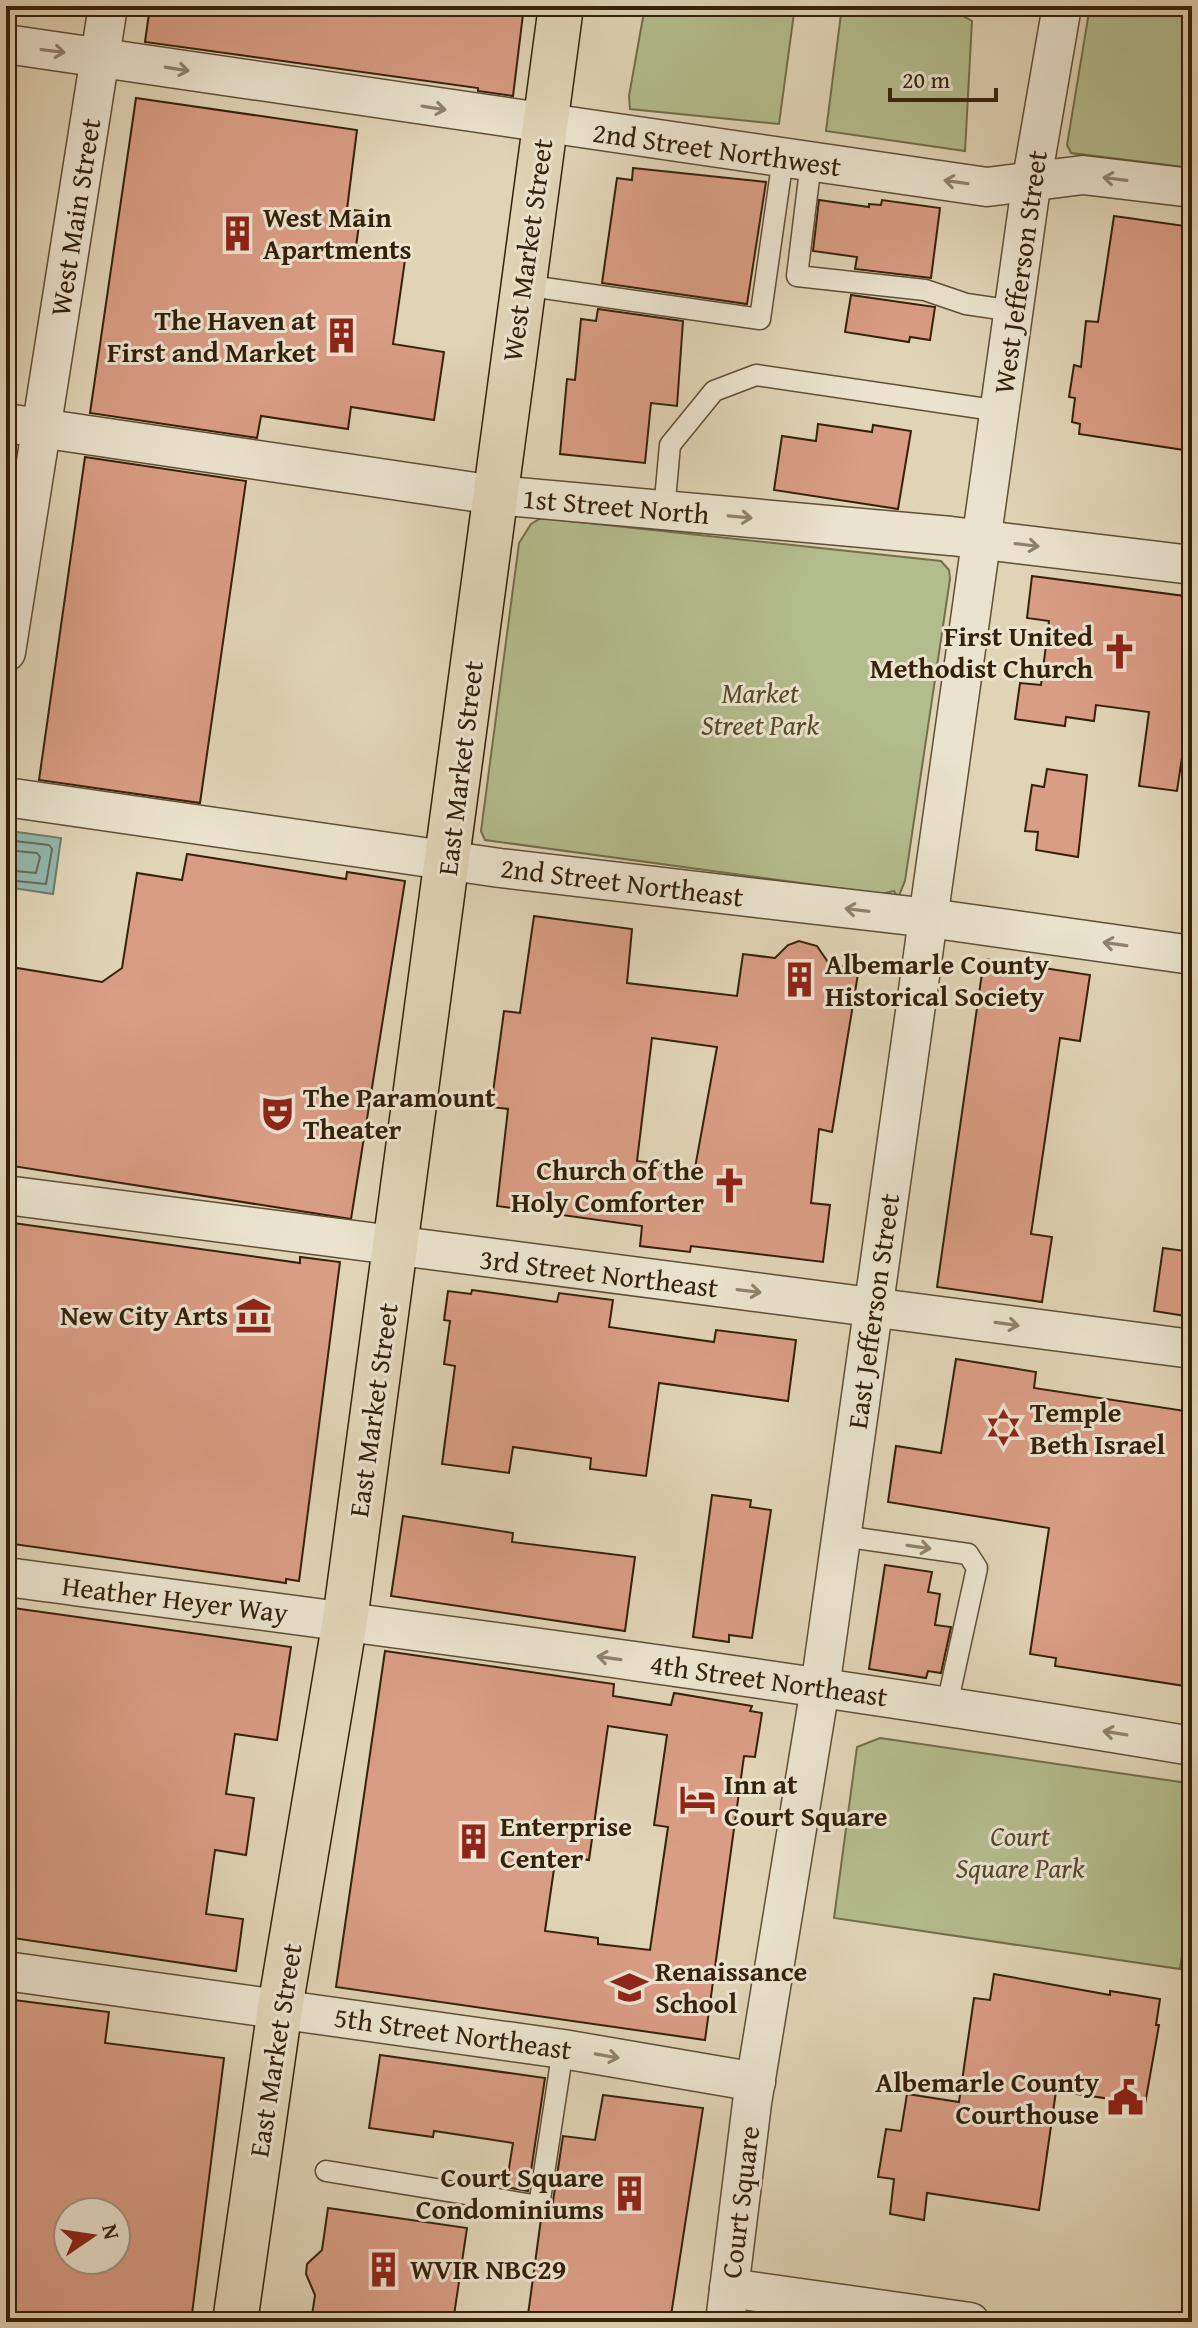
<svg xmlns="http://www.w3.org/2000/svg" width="1198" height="2328" font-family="'Gentium Book Plus',serif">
<rect width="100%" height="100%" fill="#e0d4b5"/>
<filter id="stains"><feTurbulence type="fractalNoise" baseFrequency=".0025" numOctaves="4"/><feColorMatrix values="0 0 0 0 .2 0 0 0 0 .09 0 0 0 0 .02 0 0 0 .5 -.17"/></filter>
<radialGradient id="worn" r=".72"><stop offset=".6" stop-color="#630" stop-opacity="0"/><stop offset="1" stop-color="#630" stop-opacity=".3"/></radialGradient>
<g fill="#b3bc8d" stroke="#746e4b" stroke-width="2">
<path d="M645,6H795L779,124L630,109L629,96Z"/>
<path d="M842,6H900L963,16L972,21L965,151L826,131Z"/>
<path d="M1090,6H1192V168L1071,153L1067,145Z"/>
<path d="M541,518L941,561L949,570L950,579L905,881L898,898L894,891L882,894L485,840L481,831L519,543L531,524Z"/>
<path d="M880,1738L1187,1783L1192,1788V1890L1180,1969L834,1918L857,1747Z"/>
</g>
<path fill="#94b8ad" stroke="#6e7c6b" stroke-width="2" d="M10,831L61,838L53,894L6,887Z"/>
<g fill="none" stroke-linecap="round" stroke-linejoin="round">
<g stroke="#646c5b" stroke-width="2">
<path d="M6,840L49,845L52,849L46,884L6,880"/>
<path d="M6,850L37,853L40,857L36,873L6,870"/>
</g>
</g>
<g fill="#d99c84" stroke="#352109" stroke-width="2" fill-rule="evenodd">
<path d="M150,6H524L513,96L478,91V88L145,42Z"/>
<path d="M136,98L357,130L347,209L361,211L356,246L406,253L393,344L444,352L434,420L351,407L348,429L261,416L257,438L90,413Z"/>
<path d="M633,168L766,182L747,304L602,283L617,178L632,180Z"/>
<path d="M819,200L869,207V204L881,205L882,200L940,208L931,278L855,269L857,257L813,251Z"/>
<path d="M1114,216L1192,227V392L1184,450L1079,434L1080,424L1072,422L1075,398L1069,397L1074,365L1081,367L1086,321L1098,322Z"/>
<path d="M851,295L935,307L930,340L910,337L909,342L845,332Z"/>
<path d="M598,309L683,321L677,406L651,403L645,463L560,454L567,379L575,380L581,319L596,321Z"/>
<path d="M818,424L872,432L873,425L911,431L898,509L774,490L782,436L816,441Z"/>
<path d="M85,457L246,481L200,803L39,780Z"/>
<path d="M1032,576L1192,597V717H1188L1177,791L1139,786L1149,712L1096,705L1094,721L1066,717L1065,726L1015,719L1020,683L1041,685L1049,621L1027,618Z"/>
<path d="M1047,769L1087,775L1078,857L1036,850L1038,832L1025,831L1032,785L1044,787Z"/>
<path d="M187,854L346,879L347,872L405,881L351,1219L6,1165V995L11,967L102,982L122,968L137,873L182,880Z"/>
<path d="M534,916L632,929L627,983L737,996L743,954L775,958L788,945L799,941L817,946L830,965L859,968L832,1132L819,1129L811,1203L830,1205L823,1262L691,1246L690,1252L640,1246L642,1226L497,1206L508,1109L491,1107L504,1011L520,1013ZM652,1038L717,1047L695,1168L637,1161Z"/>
<path d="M984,959L1090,975L1080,1041L1060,1038L1031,1234L1052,1237L1042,1302L937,1287Z"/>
<path d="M6,1222L300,1263V1257L340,1262L299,1581L286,1579V1583L6,1543Z"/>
<path d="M1163,1248L1192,1252V1317L1154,1311Z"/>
<path d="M472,1290L557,1302L559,1293L613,1300L609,1327L714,1342L716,1330L796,1340L788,1401L659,1383L646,1476L590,1469L591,1458L513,1447L509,1473L442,1464L455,1366L444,1364L450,1321L444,1320L448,1291L471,1294Z"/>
<path d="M956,1359L1036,1372L1034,1388L1192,1412V1681L1186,1680L1185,1686L1055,1666L1056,1658L1030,1654L1049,1528L888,1502L896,1446L941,1453Z"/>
<path d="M712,1495L751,1500L750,1507L771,1510L752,1638L729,1635V1642L693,1637Z"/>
<path d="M403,1516L513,1533L512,1542L635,1557L625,1631L391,1596Z"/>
<path d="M885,1565L932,1572L928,1592L940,1594L935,1625L951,1627L941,1673L928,1671L926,1678L869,1669Z"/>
<path d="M6,1607L291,1647L277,1740L235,1734L226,1794L254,1798L246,1855L215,1850L206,1914L243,1919L236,1971L6,1937Z"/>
<path d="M385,1651L614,1684L613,1696L671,1705L674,1693L752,1706L750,1711L762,1713L755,1757L744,1756L705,2040L336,1987ZM608,1726L667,1735L654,1825L668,1827L650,1950L598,1944V1938L545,1931L556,1855L589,1860Z"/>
<path d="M994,1974L1110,1995V1991L1160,1999L1156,2025H1159L1145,2104L1056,2091L1039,2210L927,2193L924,2220L890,2214L894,2179L878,2177L886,2129L901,2131L907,2094L959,2102L974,1998L990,2000Z"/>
<path d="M6,1999L109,2012L105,2043L224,2058L191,2322H6ZM68,2212H116V2260H68Z"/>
<path d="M380,2055L545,2078L528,2191L506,2187L513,2143L434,2131L433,2137L369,2128Z"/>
<path d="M603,2095L703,2108L670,2322H527L541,2219L552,2208L563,2136L595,2140Z"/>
<path d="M328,2208L467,2228L453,2322H311L315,2295L306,2274L307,2264L322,2250Z"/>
</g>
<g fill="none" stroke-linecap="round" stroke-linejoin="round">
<defs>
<g id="lane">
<path d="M811,162L797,276L925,290L966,304L1014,311"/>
<path d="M523,285L760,319L783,158"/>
<path d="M664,511L670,445L714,391L756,375L1000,411"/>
<path d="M842,1536L968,1554L977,1568L947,1705"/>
<path d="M326,2171L539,2206L563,2049"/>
</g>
<g id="street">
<path d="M6,44L987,187L1083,175L1192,188"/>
<path d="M6,423L495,495L951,536L1192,565"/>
<path d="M6,652L108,6"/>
<path d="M6,797L500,868L929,918L1192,955"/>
<path d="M6,1195C401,1250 797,1295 1192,1349"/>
<path d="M6,1577C402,1629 798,1680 1192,1746"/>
<path d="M6,1971L563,2049L756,2082"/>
<path d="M729,2288L970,2322"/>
<path d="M725,2322L752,2103L820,1688L1032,179L1062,6"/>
</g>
<path id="primary" d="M235,2322L280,2008L345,1620L561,6"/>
</defs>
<use href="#lane" stroke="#604e34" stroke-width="23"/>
<use href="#street" stroke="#604e34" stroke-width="41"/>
<use href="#primary" stroke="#352109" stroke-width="47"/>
<use href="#lane" stroke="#ebe3cf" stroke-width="20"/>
<use href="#street" stroke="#ebe3cf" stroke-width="38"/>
<use href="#primary" stroke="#e0d4b5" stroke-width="44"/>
</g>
<defs><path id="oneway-shaft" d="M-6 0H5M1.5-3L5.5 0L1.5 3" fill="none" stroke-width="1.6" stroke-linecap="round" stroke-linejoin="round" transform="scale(2)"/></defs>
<g stroke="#90826c">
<use href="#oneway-shaft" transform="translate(53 51) rotate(7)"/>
<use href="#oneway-shaft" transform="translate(177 69) rotate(9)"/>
<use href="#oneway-shaft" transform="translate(434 108) rotate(9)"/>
<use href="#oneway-shaft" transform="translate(1115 179) rotate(-173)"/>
<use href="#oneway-shaft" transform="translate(956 182) rotate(-172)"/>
<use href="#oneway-shaft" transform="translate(740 517) rotate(5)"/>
<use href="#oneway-shaft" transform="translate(1027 545) rotate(7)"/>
<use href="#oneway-shaft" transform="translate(857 910) rotate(-173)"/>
<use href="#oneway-shaft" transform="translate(1115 944) rotate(-172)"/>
<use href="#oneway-shaft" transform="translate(749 1291) rotate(7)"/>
<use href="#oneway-shaft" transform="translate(1007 1324) rotate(8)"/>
<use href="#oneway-shaft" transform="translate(919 1547) rotate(8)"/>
<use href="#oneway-shaft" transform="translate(609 1658) rotate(-172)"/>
<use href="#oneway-shaft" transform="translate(1115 1733) rotate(-171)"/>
<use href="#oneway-shaft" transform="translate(607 2056) rotate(10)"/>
</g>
<defs>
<symbol id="building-bare" viewBox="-9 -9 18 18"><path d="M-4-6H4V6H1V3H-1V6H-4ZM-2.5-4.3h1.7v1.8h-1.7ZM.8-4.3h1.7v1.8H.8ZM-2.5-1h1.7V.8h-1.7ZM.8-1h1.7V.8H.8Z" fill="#8f2418" stroke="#ebe3cf" stroke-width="2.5" paint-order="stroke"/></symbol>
<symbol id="church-bare" viewBox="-9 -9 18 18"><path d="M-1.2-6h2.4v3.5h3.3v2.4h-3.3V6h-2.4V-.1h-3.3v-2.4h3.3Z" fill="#8f2418" stroke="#ebe3cf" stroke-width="2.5" paint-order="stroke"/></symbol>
<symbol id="theatre-bare" viewBox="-9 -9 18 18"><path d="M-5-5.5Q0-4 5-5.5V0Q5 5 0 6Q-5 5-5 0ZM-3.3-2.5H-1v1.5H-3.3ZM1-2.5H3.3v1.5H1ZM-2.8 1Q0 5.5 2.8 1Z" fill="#8f2418" stroke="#ebe3cf" stroke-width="2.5" paint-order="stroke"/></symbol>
<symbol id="museum-bare" viewBox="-9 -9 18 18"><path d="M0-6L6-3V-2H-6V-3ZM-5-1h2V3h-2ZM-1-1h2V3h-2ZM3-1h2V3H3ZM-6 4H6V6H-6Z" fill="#8f2418" stroke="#ebe3cf" stroke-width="2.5" paint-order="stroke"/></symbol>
<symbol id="synagogue-bare" viewBox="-9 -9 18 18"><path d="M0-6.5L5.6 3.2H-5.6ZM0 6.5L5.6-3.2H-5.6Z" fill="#8f2418" stroke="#ebe3cf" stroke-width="2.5" paint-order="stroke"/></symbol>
<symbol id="hotel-bare" viewBox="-9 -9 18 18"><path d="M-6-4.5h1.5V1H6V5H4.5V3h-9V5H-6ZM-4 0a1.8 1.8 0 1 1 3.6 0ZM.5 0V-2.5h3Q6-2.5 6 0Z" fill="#8f2418" stroke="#ebe3cf" stroke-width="2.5" paint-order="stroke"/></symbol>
<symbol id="school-bare" viewBox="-9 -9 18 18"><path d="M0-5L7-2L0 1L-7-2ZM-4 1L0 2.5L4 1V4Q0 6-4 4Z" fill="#8f2418" stroke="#ebe3cf" stroke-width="2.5" paint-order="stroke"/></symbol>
<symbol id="civic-bare" viewBox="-9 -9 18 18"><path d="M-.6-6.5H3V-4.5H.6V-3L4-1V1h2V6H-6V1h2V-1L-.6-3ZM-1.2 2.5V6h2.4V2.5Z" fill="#8f2418" stroke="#ebe3cf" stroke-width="2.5" paint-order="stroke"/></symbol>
</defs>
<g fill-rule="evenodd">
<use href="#building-bare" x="212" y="208" width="51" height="51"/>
<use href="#building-bare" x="316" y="310" width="51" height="51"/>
<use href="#church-bare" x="1094" y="626" width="51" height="51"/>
<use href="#building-bare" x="774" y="954" width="51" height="51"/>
<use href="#theatre-bare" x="252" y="1088" width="51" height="51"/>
<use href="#church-bare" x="704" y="1160" width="51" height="51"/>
<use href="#museum-bare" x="228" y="1290" width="51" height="51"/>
<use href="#synagogue-bare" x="978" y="1402" width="51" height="51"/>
<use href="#hotel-bare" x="672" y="1774" width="51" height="51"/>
<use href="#building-bare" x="448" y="1816" width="51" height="51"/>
<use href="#school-bare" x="604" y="1962" width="51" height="51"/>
<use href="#civic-bare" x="1100" y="2072" width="51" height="51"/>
<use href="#building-bare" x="604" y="2168" width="51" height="51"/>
<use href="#building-bare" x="358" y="2244" width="51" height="51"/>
</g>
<g text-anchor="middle" stroke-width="6" stroke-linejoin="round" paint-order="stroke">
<g font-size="28" fill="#352109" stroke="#ebe3cf">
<text transform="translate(717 149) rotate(8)" y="10">2nd Street Northwest</text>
<text transform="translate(75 217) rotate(-81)" y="10">West Main Street</text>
<text transform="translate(527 250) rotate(-82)" y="10">West Market Street</text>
<text transform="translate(1020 272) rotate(-82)" y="10">West Jefferson Street</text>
<text transform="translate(616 506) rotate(5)" y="10">1st Street North</text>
<text transform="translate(460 768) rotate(-83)" y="10">East Market Street</text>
<text transform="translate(622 882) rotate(7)" y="10">2nd Street Northeast</text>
<text transform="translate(599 1273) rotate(7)" y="10">3rd Street Northeast</text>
<text transform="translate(873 1311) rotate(-82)" y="10">East Jefferson Street</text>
<text transform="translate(373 1410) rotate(-82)" y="10">East Market Street</text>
<text transform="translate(175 1599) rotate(7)" y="10">Heather Heyer Way</text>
<text transform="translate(769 1680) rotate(8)" y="10">4th Street Northeast</text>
<text transform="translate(453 2033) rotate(8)" y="10">5th Street Northeast</text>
<text transform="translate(275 2050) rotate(-81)" y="10">East Market Street</text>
<text transform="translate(740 2202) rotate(-83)" y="10">Court Square</text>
</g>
<g font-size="28" font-weight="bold" fill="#352109" stroke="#ebe3cf" text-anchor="start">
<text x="263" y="227">West Main<tspan x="263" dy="32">Apartments</tspan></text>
<text x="316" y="330" text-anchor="end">The Haven at<tspan x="316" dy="32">First and Market</tspan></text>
<text x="1093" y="646" text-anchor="end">First United<tspan x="1093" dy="32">Methodist Church</tspan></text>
<text x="825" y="974">Albemarle County<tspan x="825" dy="32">Historical Society</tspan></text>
<text x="303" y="1107">The Paramount<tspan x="303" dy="32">Theater</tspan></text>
<text x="704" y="1180" text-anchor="end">Church of the<tspan x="704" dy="32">Holy Comforter</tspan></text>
<text x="228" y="1325" text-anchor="end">New City Arts</text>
<text x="1030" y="1422">Temple<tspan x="1030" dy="32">Beth Israel</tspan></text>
<text x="724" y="1794">Inn at<tspan x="724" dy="32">Court Square</tspan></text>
<text x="500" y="1836">Enterprise<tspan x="500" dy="32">Center</tspan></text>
<text x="655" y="1981">Renaissance<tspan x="655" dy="32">School</tspan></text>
<text x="1099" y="2092" text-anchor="end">Albemarle County<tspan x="1099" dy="32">Courthouse</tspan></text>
<text x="604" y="2187" text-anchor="end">Court Square<tspan x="604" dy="32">Condominiums</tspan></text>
<text x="410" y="2279">WVIR NBC29</text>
</g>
<g font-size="28" font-style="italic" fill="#54482a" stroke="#ebe3cf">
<text x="760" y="703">Market<tspan x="760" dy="32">Street Park</tspan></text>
<text x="1020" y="1846">Court<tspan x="1020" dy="32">Square Park</tspan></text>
</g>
</g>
<rect width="1198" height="2328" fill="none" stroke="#e0d4b5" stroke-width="32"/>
<rect x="8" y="8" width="1182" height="2312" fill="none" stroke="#352109" stroke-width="4"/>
<rect x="16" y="16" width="1166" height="2296" fill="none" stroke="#352109" stroke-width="2"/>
<g transform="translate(92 2236) rotate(77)"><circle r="38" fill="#ebe3cf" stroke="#a29580" stroke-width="2"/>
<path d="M0-6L14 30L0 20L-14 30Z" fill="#8f2418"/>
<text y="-12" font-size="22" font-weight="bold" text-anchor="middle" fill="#352109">N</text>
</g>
<path d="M890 88v12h106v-12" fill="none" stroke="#352109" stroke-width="4"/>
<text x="902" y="88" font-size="24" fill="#352109" stroke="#ebe3cf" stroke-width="6" paint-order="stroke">20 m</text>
<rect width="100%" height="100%" filter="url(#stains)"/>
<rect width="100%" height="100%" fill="url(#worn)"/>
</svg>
